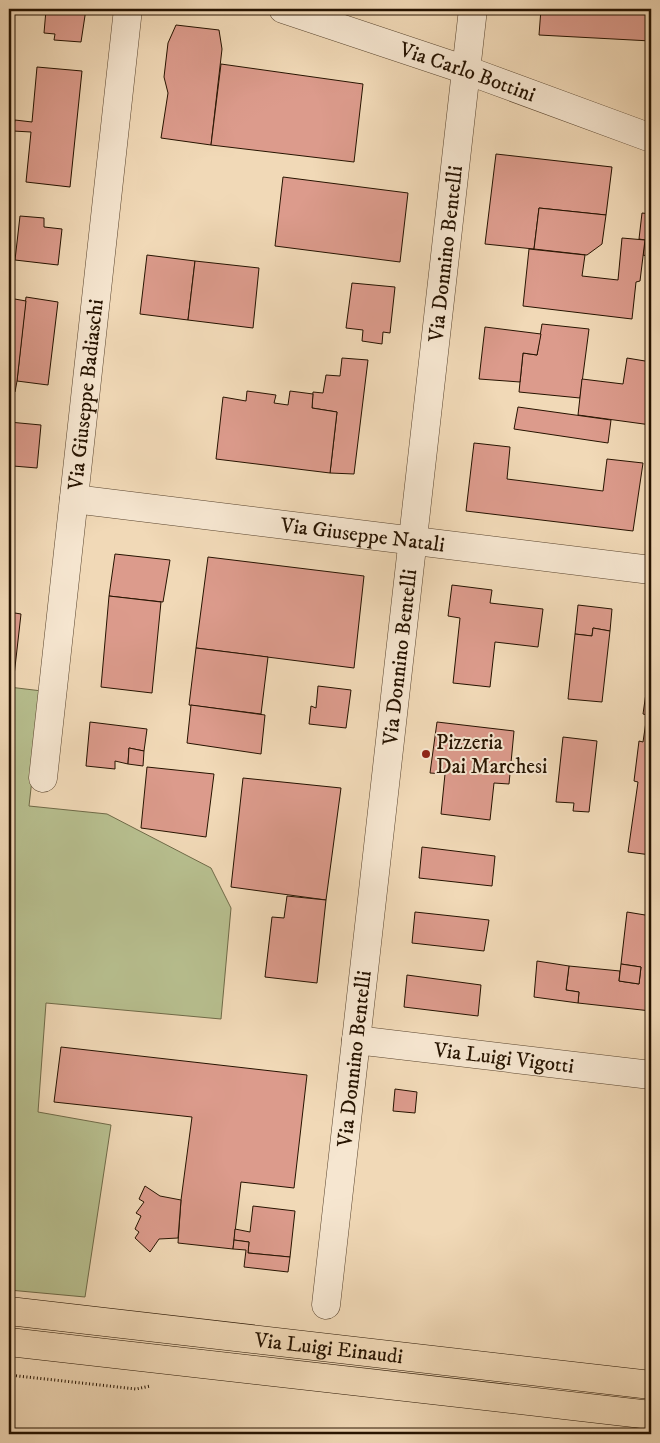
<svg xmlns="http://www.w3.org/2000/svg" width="660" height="1443" font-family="'IM FELL DW Pica',serif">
<rect width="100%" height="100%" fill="#f1d9b7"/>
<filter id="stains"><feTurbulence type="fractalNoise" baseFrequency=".004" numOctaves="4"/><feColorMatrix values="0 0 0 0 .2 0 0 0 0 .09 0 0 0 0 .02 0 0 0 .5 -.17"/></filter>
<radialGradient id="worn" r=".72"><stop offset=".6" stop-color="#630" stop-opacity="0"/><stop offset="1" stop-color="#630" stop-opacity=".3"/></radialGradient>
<path fill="#b8c090" stroke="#6f6a48" d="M9,687L42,691L29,806L107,814L211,868L231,908L221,1019L46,1003L38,1112L111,1125L85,1297L9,1290Z"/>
<g fill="#dc9b8c" stroke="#261300">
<path d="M42,9H86L81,42L54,40L55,34L44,33L46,10Z"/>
<path d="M541,9H651V41L539,35Z"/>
<path d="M176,25L219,30L222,49L211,145L161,138L168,93L164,77L168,43Z"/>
<path d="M221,64L363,84L354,162L211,145Z"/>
<path d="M37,67L82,71L70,187L26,182L31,132L13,131L15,120L32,122Z"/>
<path d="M496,154L612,167L606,215L539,208L534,249L485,244Z"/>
<path d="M283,177L408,193L400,262L275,246Z"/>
<path d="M539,208L606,215L602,244L587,255L534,249Z"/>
<path d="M642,213L651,214V257L643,255L645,240L639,239Z"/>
<path d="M20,216L44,218V227L62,229L58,265L15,260Z"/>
<path d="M622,238L645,240L640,281L636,282L632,319L523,306L529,249L585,255L582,276L618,280Z"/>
<path d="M147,255L195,261L188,320L140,314Z"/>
<path d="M195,261L259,268L253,328L188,320Z"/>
<path d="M352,283L395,287L390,333L383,332L382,344L362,341L363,330L346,328Z"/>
<path d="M26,297L58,302L48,385L17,381Z"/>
<path d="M9,298L26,301L17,381L15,392L9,391Z"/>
<path d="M542,324L589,329L580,398L519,392L523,353L537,355Z"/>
<path d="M485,327L541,334L537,355L523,353L520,382L479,379Z"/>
<path d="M342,358L368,360L354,474L330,473L337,412L312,408L313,392L323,393L326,375L340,376Z"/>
<path d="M627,358L651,362V425L578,415L582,379L623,384Z"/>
<path d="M247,391L276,395L274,403L288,405L290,391L313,394L312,408L337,412L330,473L216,459L223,397L246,401Z"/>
<path d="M518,407L611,420L608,443L514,429Z"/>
<path d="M9,422L41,425L37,468L13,466L14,461L9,460Z"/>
<path d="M474,443L510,447L507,479L603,491L607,459L643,463L633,531L466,511Z"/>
<path d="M115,554L170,560L163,602L109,596Z"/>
<path d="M208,557L364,576L354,668L196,648Z"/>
<path d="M452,585L492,590L490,603L543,609L538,647L495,642L490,687L453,683L460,618L448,616Z"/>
<path d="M109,596L161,602L152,693L101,687Z"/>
<path d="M578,605L612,609L610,631L593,628L592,636L575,634Z"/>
<path d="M9,612L21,614L14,676L9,675Z"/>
<path d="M593,628L610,631L602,702L568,699L575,634L592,636Z"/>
<path d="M196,648L268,657L261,714L189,705Z"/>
<path d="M651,668V855L628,852L638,782L634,781L639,741L643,742L647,715L643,714L648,679H650Z"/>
<path d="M318,686L351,690L346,728L309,724L311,706L316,708Z"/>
<path d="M191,705L265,715L261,754L187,743Z"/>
<path d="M90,722L147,729L144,751L129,748L128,764L115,761V769L86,766Z"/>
<path d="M437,722L514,731L509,784L494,783L490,820L441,814L445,774L430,773Z"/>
<path d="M563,737L597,741L589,812L573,811L574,803L556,802Z"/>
<path d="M129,748L144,751L143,766L128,764Z"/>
<path d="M147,767L214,774L206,837L141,828Z"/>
<path d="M243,778L341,788L326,900L231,887Z"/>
<path d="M422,847L495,856L492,886L419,878Z"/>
<path d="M287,896L326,900L317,983L265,977L272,917L284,918Z"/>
<path d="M415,912L489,920L484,951L412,943Z"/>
<path d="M627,912L651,916V1011L578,1003L579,992L566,990L569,966L620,971L619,981L639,984L641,967L621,964Z"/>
<path d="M537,961L569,966L566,990L579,992L578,1003L534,997Z"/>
<path d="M621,964L641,967L639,984L619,981Z"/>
<path d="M407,975L481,985L478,1016L404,1007Z"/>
<path d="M61,1047L307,1075L294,1188L241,1182L233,1249L178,1243L181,1200L192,1117L54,1102Z"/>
<path d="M395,1089L417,1092L415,1113L393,1111Z"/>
<path d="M145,1186L160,1196L181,1200L178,1238L159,1239L150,1252L135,1238L139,1232L135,1229L141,1216L136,1213L144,1202L139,1199Z"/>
<path d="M253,1206L295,1211L290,1257L248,1253L249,1242L234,1240L235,1229L250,1232Z"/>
<path d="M234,1240L249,1242L248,1253L290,1257L288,1272L244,1267L246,1250L233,1249Z"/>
</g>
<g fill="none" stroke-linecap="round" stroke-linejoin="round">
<defs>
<g id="minor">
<path id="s1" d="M283,9L466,70L651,138"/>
<path id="s2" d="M74,499L651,570"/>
<path id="s3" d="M43,778L128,9"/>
<path id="s4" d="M356,1040L651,1075"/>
<path id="s5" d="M326,1305L473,9"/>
</g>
<g id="major">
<path id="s6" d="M9,1311L651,1385"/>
<path d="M9,1342L651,1415"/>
</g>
</defs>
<use href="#minor" stroke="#59442e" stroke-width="29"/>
<use href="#major" stroke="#261300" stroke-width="29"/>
<path stroke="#261300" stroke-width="3" stroke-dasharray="1 2.5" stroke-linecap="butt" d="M9,1375L136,1389L150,1386"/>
<use href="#minor" stroke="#f6e6d0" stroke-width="28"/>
<use href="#major" stroke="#f1d9b7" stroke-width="28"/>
</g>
<circle fill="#8f2418" stroke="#f6e6d0" stroke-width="2" cx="426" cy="754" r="5"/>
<g text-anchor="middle" stroke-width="4" stroke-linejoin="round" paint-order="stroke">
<g font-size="21" fill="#261300" stroke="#f6e6d0">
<text dy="7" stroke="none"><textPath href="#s1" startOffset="195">Via Carlo Bottini</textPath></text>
<text dy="7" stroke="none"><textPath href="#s5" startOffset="1058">Via Donnino Bentelli</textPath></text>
<text dy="7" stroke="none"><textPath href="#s3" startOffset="386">Via Giuseppe Badiaschi</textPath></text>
<text dy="7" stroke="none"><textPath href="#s2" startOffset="291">Via Giuseppe Natali</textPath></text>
<text dy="7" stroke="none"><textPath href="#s5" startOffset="652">Via Donnino Bentelli</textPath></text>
<text dy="7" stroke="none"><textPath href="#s4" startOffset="149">Via Luigi Vigotti</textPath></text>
<text dy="7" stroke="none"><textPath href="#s5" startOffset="248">Via Donnino Bentelli</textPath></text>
<text dy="7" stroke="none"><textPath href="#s6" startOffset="322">Via Luigi Einaudi</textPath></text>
</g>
<g font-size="21" fill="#261300" stroke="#f6e6d0" text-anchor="start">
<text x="436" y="749">Pizzeria<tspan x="436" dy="24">Dai Marchesi</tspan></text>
</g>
</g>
<rect width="660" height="1443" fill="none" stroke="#f1d9b7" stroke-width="30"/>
<rect x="10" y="10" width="640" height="1423" fill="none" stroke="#261300" stroke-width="2.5"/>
<rect x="15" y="15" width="630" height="1413" fill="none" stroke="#261300"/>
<rect width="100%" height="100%" filter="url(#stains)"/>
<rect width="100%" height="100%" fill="url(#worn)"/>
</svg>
